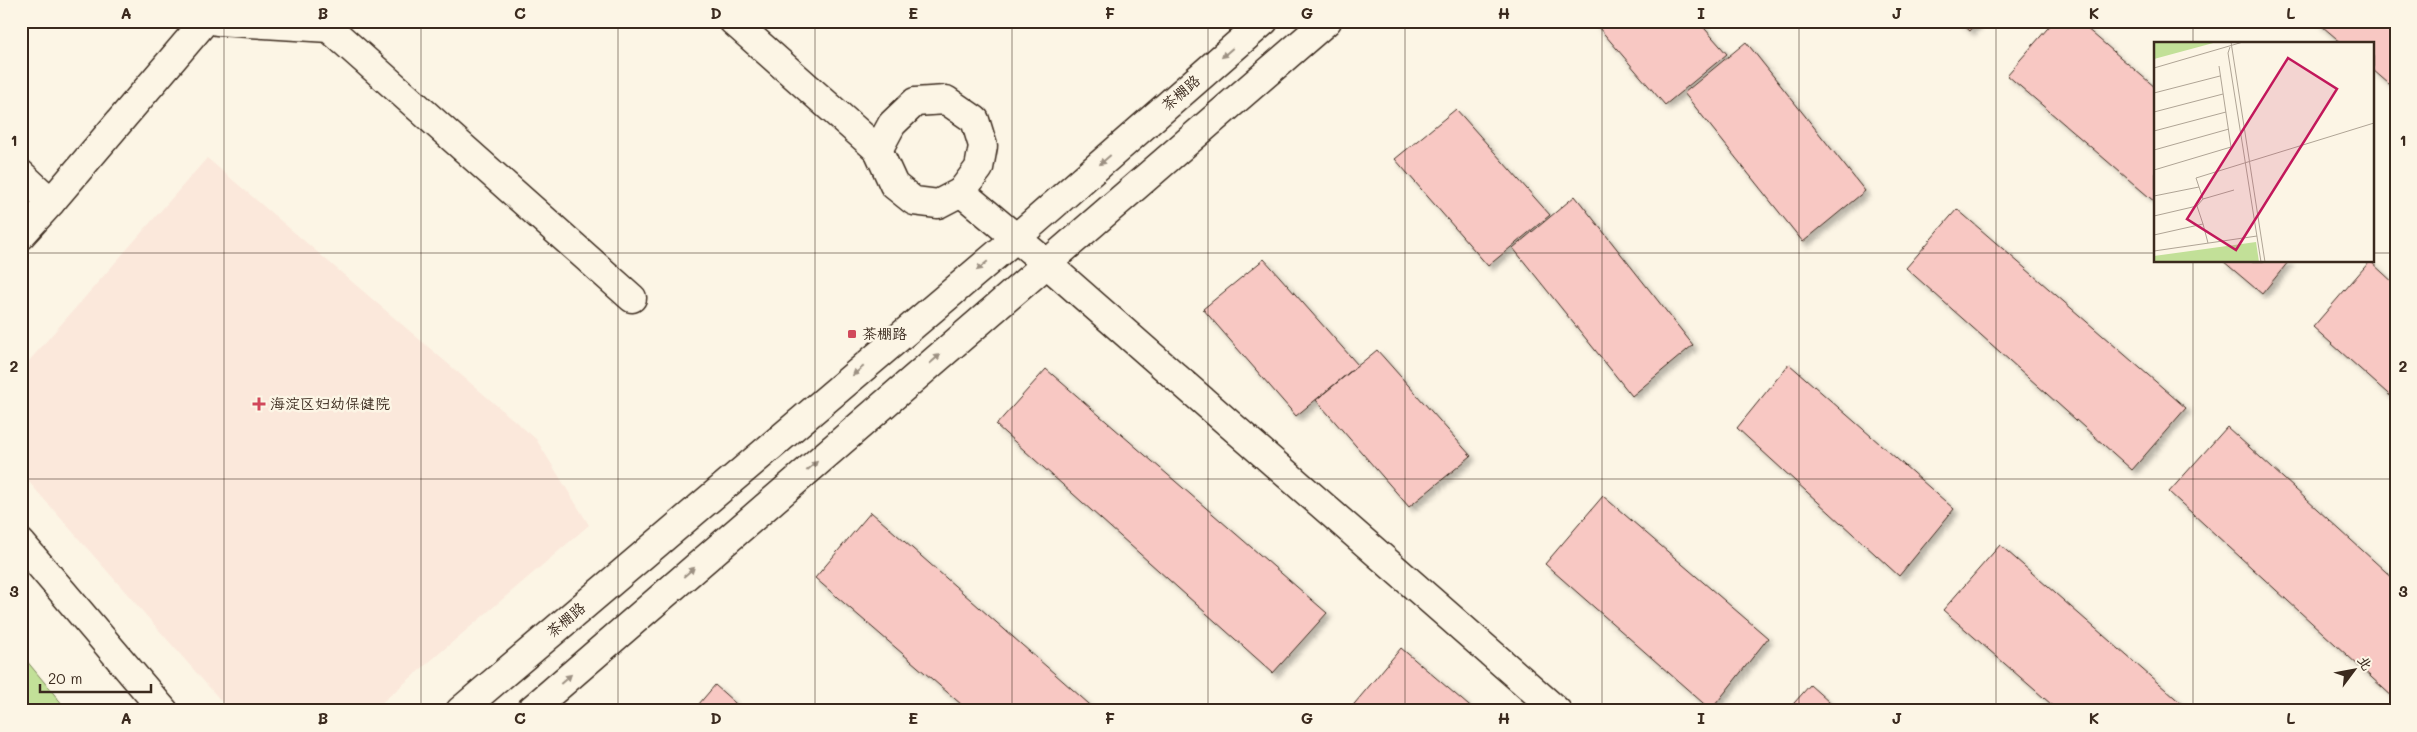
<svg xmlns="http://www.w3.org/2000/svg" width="2417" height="732" font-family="Mali,'LXGW WenKai TC',sans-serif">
<defs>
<filter id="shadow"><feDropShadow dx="4.5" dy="4.5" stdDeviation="2.5" flood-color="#0004"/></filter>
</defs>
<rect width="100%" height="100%" fill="#fcf5e5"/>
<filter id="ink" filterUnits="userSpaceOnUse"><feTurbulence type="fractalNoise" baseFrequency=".02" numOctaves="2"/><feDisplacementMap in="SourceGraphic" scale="10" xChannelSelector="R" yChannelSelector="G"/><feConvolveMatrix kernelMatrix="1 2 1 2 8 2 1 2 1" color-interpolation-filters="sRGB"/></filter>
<g filter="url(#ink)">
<path fill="#fbe8db" d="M207,158L536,439L589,525L372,711H230L21,473V370Z"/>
<path fill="#c2e098" stroke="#7e855b" d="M21,654L68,711H21Z"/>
<g fill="#f8c8c3" stroke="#3b2a1e" filter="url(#shadow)">
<path d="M1593,21H1698L1727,54L1665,105Z"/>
<path d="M1959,21H1978L1970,31Z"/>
<path d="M2054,21H2078L2156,88V203L2007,75Z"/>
<path d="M2316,21H2396V90L2373,70V44H2343Z"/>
<path d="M1746,42L1865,191L1803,242L1684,93Z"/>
<path d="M1456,109L1550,215L1488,266L1395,159Z"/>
<path d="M1575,196L1693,345L1632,396L1513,248Z"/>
<path d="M1957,209L2186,408L2132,470L1906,268Z"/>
<path d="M1264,259L1358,365L1296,416L1203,309Z"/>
<path d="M2223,261H2289L2262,294Z"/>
<path d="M2370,261L2396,285V401L2313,327Z"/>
<path d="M1377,350L1471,456L1409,507L1316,400Z"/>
<path d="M1789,364L1954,509L1899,576L1737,428Z"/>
<path d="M1046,369L1327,613L1273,673L996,425Z"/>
<path d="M2227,427L2396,581L2395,699L2169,492Z"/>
<path d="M1603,496L1768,638L1711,710L1545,564Z"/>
<path d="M871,512L1097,711H969L815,578Z"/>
<path d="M2000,545L2190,711H2059L1943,610Z"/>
<path d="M1401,648L1475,711H1352L1350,709Z"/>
<path d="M715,685L744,711H693Z"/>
<path d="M1810,685L1839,711H1787Z"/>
</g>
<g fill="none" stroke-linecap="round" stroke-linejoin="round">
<defs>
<g id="street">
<path d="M217,21L329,28L632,298"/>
<path d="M733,21L878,150L894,185L914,201L938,204L961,192L1046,263L1557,711"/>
<path d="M878,150L892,124L915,102L946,100L975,120L983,146L979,168L961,192"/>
<path d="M21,174L51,202L21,235"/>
<path d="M51,202L205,21"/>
<path d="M21,543L164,711"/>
</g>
<g id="secondary">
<path d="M460,711L1016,238L1264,21"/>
<path d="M530,711L1327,21"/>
</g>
</defs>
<use href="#street" stroke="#3b2a1e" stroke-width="31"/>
<use href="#secondary" stroke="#3b2a1e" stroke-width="31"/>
<use href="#street" stroke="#fcf5e5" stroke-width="28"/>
<use href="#secondary" stroke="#fcf5e5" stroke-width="28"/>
</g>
<defs><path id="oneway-solid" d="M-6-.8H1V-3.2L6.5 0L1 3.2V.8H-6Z" transform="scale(1.25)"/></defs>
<g fill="#9c9082">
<use href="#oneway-solid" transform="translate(1227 53) rotate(139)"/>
<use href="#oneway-solid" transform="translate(1105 160) rotate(139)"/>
<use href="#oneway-solid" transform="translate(982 266) rotate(140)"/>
<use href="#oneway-solid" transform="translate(935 359) rotate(-41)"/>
<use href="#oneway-solid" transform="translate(858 371) rotate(140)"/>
<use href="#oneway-solid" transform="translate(812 466) rotate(-41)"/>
<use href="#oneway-solid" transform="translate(689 572) rotate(-41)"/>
<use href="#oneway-solid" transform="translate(566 679) rotate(-41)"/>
</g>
</g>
<path fill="none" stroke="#3b2a1e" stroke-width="1" stroke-opacity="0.55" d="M224,21V711M421,21V711M618,21V711M815,21V711M1012,21V711M1208,21V711M1405,21V711M1602,21V711M1799,21V711M1996,21V711M2193,21V44M21,253H2156M2373,253H2396M2193,261V711M21,479H2396"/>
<g fill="#d1495b" stroke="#fcf5e5" stroke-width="2">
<rect x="847" y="329" width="10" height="10" rx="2.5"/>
<path d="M256.5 396.5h5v5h5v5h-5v5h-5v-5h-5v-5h5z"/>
</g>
<g text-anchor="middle" stroke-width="5" stroke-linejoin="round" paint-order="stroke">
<g font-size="15" fill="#3b2a1e" stroke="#fcf5e5">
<text transform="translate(1181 93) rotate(-41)" y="5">茶棚路</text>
<text transform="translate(566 620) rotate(-40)" y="5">茶棚路</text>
</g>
<g font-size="15" fill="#3b2a1e" stroke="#fcf5e5" text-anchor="start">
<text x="862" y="339">茶棚路</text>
<text x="270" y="409">海淀区妇幼保健院</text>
</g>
</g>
<g transform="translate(2154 42)">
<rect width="220" height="220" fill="#fcf5e5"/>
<path d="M0,0H63L0,17ZM102,200L105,220H0V214Z" fill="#c2e098"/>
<path fill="none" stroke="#afa495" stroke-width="1" d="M77,0L111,220M76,5L74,11L107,220M0,26L89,0M0,51L66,34M0,70L69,52M0,89L72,70M0,108L75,87M0,128L77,105L65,24M45,145L42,136L220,81M0,154L45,145L49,157M43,164L49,182M0,174L43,164L49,157L80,148M0,193L49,182L54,201M0,209L103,194"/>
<path fill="#c2185b" fill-opacity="0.15" stroke="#c2185b" stroke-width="2.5" d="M134,16L183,47L82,208L33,177Z"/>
<rect width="220" height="220" fill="none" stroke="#3b2a1e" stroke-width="2.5"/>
</g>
<rect width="2417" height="732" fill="none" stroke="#fcf5e5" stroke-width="55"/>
<g transform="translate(2354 670) rotate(58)" stroke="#fcf5e5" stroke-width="4" paint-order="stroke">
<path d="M0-4L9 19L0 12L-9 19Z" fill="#3b2a1e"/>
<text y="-8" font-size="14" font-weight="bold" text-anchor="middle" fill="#3b2a1e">北</text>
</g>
<path d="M40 684v8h111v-8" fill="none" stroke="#3b2a1e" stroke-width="2.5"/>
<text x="48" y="684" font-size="15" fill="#3b2a1e" stroke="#fcf5e5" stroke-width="4" paint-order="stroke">20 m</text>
<rect x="28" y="28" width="2362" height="676" fill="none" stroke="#3b2a1e" stroke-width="2"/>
<g font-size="16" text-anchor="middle" font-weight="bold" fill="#3b2a1e">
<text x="126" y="19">A</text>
<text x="323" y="19">B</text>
<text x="520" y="19">C</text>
<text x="716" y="19">D</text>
<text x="913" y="19">E</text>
<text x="1110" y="19">F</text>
<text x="1307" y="19">G</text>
<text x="1504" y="19">H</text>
<text x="1701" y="19">I</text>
<text x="1897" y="19">J</text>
<text x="2094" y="19">K</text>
<text x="2291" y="19">L</text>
<text x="14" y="146">1</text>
<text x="2403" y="146">1</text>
<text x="14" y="372">2</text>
<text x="2403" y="372">2</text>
<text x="14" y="597">3</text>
<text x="2403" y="597">3</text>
<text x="126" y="724">A</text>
<text x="323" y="724">B</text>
<text x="520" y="724">C</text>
<text x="716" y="724">D</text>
<text x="913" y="724">E</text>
<text x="1110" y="724">F</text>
<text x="1307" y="724">G</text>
<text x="1504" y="724">H</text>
<text x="1701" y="724">I</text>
<text x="1897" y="724">J</text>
<text x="2094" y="724">K</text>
<text x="2291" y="724">L</text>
</g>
</svg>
